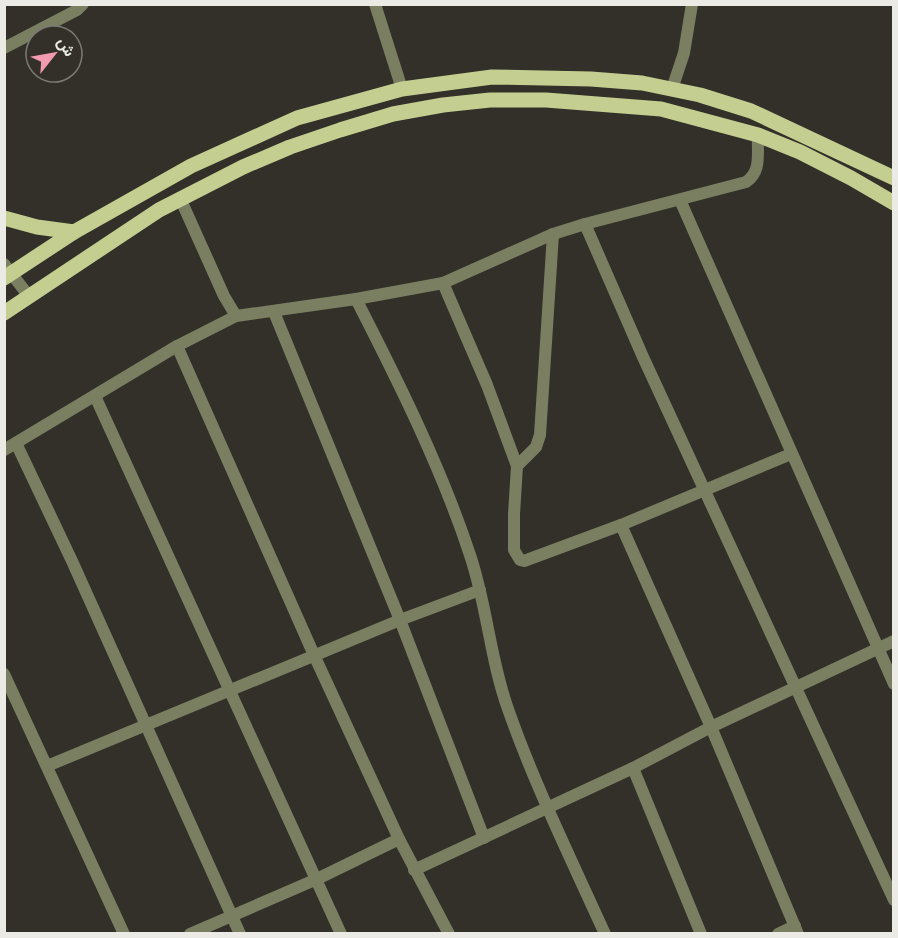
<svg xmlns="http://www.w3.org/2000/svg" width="898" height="938" font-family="'Archivo Narrow',Vazirmatn,sans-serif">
<rect width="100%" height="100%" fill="#323028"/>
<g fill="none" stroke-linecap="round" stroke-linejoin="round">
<g stroke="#7a7f62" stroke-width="12">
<path d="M375,4L402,89"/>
<path d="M4,48L77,10L83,4"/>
<path d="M672,89L684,53L692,4"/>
<path d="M758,135C757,154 762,171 746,182L585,224L643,357L894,900"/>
<path d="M680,200L894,684"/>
<path d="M4,264L28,295"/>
<path d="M443,283L487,385L517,466L514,514V550L520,560L524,561L621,525L791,454"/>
<path d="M356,299L443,283L553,234L585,224"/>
<path d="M274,312L400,620L484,838"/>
<path d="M236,316L356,299C398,381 441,467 470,555C487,605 490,659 508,709C535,786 571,859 605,934"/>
<path d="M177,346L314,655L399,839L449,934"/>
<path d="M95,396L341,934"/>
<path d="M16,443L72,561L240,934"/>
<path d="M4,450L177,346L236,316L224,296L180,198"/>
<path d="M517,466L536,447L540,435L553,234"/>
<path d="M621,525L711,727L798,934"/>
<path d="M4,674L124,934"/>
<path d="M47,766L400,620L480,590"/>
<path d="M633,768L701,934"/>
<path d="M414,870L633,768L711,727L894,641"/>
<path d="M190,934L317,879L399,839"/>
<path d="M778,934L795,926"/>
</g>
<g stroke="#c4ce90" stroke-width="15">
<path d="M4,218L37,227L74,232"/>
<path d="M4,278L74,232L191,166L297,118L402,89L492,77L591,79L642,83L700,95L751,111L894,178"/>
<path d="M4,313L159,210L243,167L290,147L340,130L393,114L443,105L490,100H546L661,109L758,135L800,152L851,178L894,203"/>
</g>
</g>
<rect width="898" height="938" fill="none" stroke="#ebeae5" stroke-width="12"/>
<g transform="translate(54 54) rotate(59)"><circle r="28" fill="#323028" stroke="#7c7a74" stroke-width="1.5"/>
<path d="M0-4.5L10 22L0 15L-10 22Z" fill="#f29ab0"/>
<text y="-9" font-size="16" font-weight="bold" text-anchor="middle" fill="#ebeae5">ش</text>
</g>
</svg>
